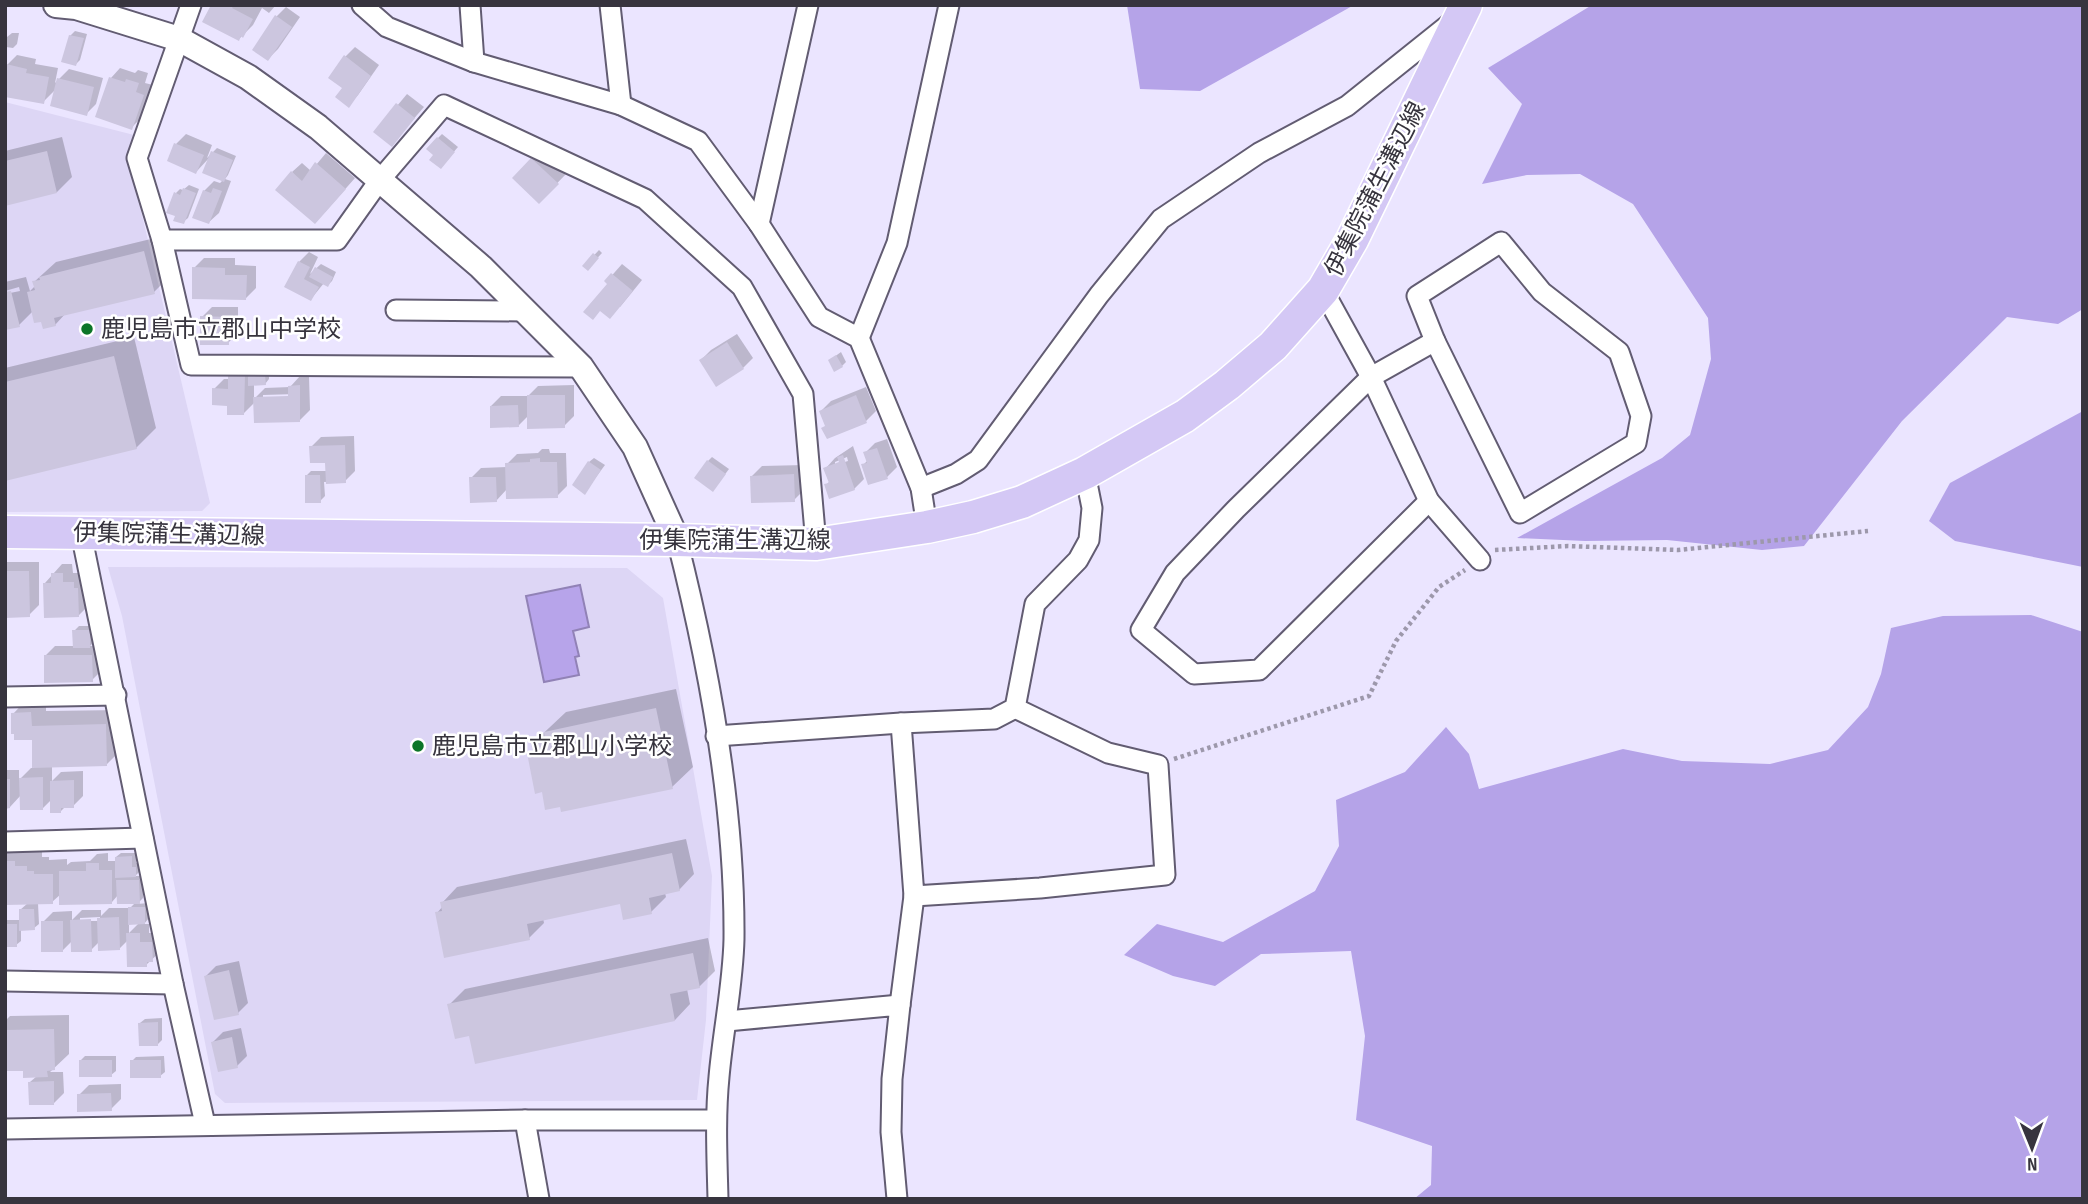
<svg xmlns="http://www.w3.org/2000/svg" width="2088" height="1204" font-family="'Sofia Sans Condensed','Noto Sans JP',sans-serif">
<rect width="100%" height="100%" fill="#ebe5ff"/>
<g fill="#ddd6f5">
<path d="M5,102L134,135L128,156L210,503L202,511L5,512Z"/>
<path d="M108,567L627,568L663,598L712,876L706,1020L697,1100L225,1103L215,1094L122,616Z"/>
</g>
<g fill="#b5a3e8">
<path d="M1127,5H1354L1200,91L1140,89Z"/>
<path d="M1592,5H2083V309L2058,324L2007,317L1902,421L1804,546L1762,550L1667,540L1585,541L1517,538L1662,458L1690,435L1711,359L1708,318L1633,204L1580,174L1527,175L1482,184L1522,104L1488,68Z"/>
<path d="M2083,411V567L1955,541L1929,521L1950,483Z"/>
<path d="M2031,615L2083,632V1199H1414L1431,1185L1432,1146L1356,1120L1365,1036L1351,951L1261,954L1215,986L1173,976L1124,955L1157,924L1223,942L1315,891L1339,846L1336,800L1405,772L1446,727L1469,754L1479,789L1623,749L1682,761L1770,764L1828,750L1868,707L1881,674L1891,628L1943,616Z"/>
</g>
<path fill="#b7a4ea" stroke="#9182b6" stroke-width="2" d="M580,585L589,627L573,631L579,656L575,657L579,675L544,682L526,596Z"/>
<g fill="#0003" fill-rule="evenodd">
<path d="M213,5L259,7L276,5L269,13L262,8L253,25L239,39Z"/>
<path d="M286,7L300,17L278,49L268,59L276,17Z"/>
<path d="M75,31L87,34L80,60L76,64L70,36Z"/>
<path d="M12,33H19L17,44L13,48L6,47L7,37Z"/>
<path d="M355,47L379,65L358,95L349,105L345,57Z"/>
<path d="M17,55L36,59L35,64L58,68L55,83L69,69L103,78L96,104L86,114L56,89L43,102L5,95L7,65Z"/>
<path d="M120,68L135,73L138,70L148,73L145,83L153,85L141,118L131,128L111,78Z"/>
<path d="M407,94L424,107L392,144L376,131Z"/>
<path d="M186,134L212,145L207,158L217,148L236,156L228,175L225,179L231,181L219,213L209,222L204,191L214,181L220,183L223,180L211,156L196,172L176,144Z"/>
<path d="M442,134L458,147L445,162L435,155L438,138Z"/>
<path d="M62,137L72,177L57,192L5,204V151Z"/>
<path d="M542,149L567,173L539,202L514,178Z"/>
<path d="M326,153L355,178L325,212L292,172L302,163L311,171Z"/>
<path d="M189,185L199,189L188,218L183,222L176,193L180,189L183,190Z"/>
<path d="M159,237L169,277L154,292L66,313L55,325L43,319L33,311L19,325L5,294L20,291L19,287L5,291V282L26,277L30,291L35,286L34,282L56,262Z"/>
<path d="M599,250L602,253L588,268L585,265Z"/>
<path d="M309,252L318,257L310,274L321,264L336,272L332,281L328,285L324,283L311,299L287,286L299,262Z"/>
<path d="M204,258H235V265L256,266V288L246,298L194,268Z"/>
<path d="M622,264L642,280L620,307L607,281Z"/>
<path d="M212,307H238V333L228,343L202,317Z"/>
<path d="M737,334L753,358L743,368L701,360L711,350Z"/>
<path d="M134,337L156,428L136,448L5,479V368Z"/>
<path d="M841,352L846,362L842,366L830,360Z"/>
<path d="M269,372V379L265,384H254V399L265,388L290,387L300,376H309L310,410L300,420L255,402L244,413L229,404L214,389L224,379H230V375ZM297,394V398L263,399V395Z"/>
<path d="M574,385V416L564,426L529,415L518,426L491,406L501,396H528L538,386Z"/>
<path d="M866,387L876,411L866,421L828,437L827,425L821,411L831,401Z"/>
<path d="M354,436L355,471L345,481L324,482L325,496L320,501L306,476L311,471H327V461L311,447L321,437Z"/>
<path d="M887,439L897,467L887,477L863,465L868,460L865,453L875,443Z"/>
<path d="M853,446L864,479L854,489L826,485L830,481L826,468L835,458ZM847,457L848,461L835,465V462Z"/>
<path d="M542,449H549L550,453H566L567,486L557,496L507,489L496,501L471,478L481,468L507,467V464L517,454L538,453Z"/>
<path d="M712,457L729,469L717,485L708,461Z"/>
<path d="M594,458L605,465L585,492L589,462Z"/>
<path d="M804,465V490L794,500L752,476L762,466Z"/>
<path d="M6,562H39V605L29,615L5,616Z"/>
<path d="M62,564H72L73,573H83L88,606L78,616L45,583Z"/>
<path d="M79,626H94V642L90,646L102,645V670L92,680L45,656L55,646H74V631Z"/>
<path d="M676,689L693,767L672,787L561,805L543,790L530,759L535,754L533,743L566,712Z"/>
<path d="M28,698H46V711L121,710L122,749L106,765L52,766V781L61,772L83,771V796L73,806L65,807L61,811L52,799L43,808L21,795L10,807H5V770H19V780L31,768H34V738L13,714Z"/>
<path d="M686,839L694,874L679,890L665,893L666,897L651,912L621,902L543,918L544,923L529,938L437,913L443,906L442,903L457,887Z"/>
<path d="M11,847H29L30,852L42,851V857H49V860L67,859V865L71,862L90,861L97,854L108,853V861H117L116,857L121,853H136V863H140V871L135,876H143V898L137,904L149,903V918L144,924H149V933H162V950L146,965L128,940L119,949L99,942L91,950L73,940L63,950L43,922L53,912L72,911V920L82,910H101V916L109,908H130L136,902L118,895L112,902L61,894L52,902L38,903L39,924L34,928L21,929V941L16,945H7L5,956V911L6,920H21L20,910L28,903H5V852ZM100,917V921H80V918ZM129,923H139L129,933Z"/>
<path d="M708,938L715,971L699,987L687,989L690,1004L675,1020L470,1034L449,1005L465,989Z"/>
<path d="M239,961L248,1003L238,1013L206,976L216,966Z"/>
<path d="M69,1015V1054L50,1072H63L64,1093L54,1103L30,1082L37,1076L25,1069L5,1070V1021L10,1016Z"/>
<path d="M162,1018V1040L158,1044L140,1023L145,1019Z"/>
<path d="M241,1028L247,1056L237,1066L213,1042L223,1032Z"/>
<path d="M85,1056H116V1071L111,1075L80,1061Z"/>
<path d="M164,1056L165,1072L160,1076L132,1061L136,1057Z"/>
<path d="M121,1084V1099L111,1109L79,1095L89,1085Z"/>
</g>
<g fill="#ccc6df">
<path d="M211,5H234L232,8L253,19L243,38L241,36L239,41L202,22Z"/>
<path d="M275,15L292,27L268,61L252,50Z"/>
<path d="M69,35L84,38L76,66L61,62Z"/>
<path d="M344,55L371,76L349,108L335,97L342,88L328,78Z"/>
<path d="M6,64L27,69L26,73L49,77L44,104L5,97Z"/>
<path d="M109,77L125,82L126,79L139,83L136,92L144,95L132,130L95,117Z"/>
<path d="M57,78L94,87L87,116L50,106Z"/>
<path d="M396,103L415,118L392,147L373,132Z"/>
<path d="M437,137L455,152L441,169L429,160L433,155L426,149Z"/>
<path d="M174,143L204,155L196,174L167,161Z"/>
<path d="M47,151L57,193L5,206V161Z"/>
<path d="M211,151L233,160L224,182L202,173Z"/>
<path d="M531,158L559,184L539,204L512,178Z"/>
<path d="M315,162L346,189L315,224L275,190L291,171L302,181Z"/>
<path d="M183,188L196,193L184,224L173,221L175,216L166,213L174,192L180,195Z"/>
<path d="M213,188L222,191L209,224L192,218L203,190L211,193Z"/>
<path d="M144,251L155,294L54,318L56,326L43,329L41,322L34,323L27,292L35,290L32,281L40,280L39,277Z"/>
<path d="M593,253L599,258L588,271L582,266Z"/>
<path d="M298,261L310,267L304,279L319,287L311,301L284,287Z"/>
<path d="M192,267L225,268V275H247L246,300L192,299Z"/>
<path d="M315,267L333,277L328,287L309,277Z"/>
<path d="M611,273L633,291L610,319L600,311L593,320L583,312L607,284L604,281Z"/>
<path d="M11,291L20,327L5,330V292Z"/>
<path d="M200,316L228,317L229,345H200Z"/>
<path d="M727,342L744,369L716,387L699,360Z"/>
<path d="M836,355L843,367L834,372L828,360Z"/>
<path d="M114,356L137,449L5,481V382Z"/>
<path d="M228,374L245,375L244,415H227V406L212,405V388L228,389Z"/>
<path d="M265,375L266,385L248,386V376Z"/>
<path d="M300,385V422L254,423L253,397L288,396V386Z"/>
<path d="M527,395H565V428L527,429Z"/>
<path d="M856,395L867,423L827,439L821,428L825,426L819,411Z"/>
<path d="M518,405L519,427L490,428V406Z"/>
<path d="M345,445L346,483L326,484L325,463H310L309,446Z"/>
<path d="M877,448L888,479L868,485L861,464L867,463L863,452Z"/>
<path d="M843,455L855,490L829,499L824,484L829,483L823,468L839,462L837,457Z"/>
<path d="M540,458V462H557L558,498L506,499L505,463L530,462V459Z"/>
<path d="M707,460L726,474L713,492L694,478Z"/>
<path d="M588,461L601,470L585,495L572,485Z"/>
<path d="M794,474L795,502L751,503L750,476Z"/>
<path d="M305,475H320L321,503H305Z"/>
<path d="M469,477H496L497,502L470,503Z"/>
<path d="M5,571H29L30,617L5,618Z"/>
<path d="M51,573H63V582H74V588H78L79,617L44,618L43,583H51Z"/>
<path d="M72,630H90V648H73Z"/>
<path d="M44,655H92L93,682L44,683Z"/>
<path d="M656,708L673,789L561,812L560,807L545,810L542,792L535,794L528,758L534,757L531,743L545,740L544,732Z"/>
<path d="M31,712L32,726L106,724L107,766L32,768V740H14V734H11V713Z"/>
<path d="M43,777V810H20L19,778Z"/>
<path d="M5,779H10V808L5,809Z"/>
<path d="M74,780V808H61V813H50V781Z"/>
<path d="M672,853L680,891L649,898L652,914L623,920L620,904L527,924L530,940L444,958L435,912L442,911L440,902Z"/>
<path d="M132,856V867H136V877L115,878V857Z"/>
<path d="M5,861H15V866H27V871H34V874H53V904L5,905Z"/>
<path d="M86,863H99V870H112V904L59,905V871H86Z"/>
<path d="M116,880H139L140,904H117Z"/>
<path d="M128,907H145V924L128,925Z"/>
<path d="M19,909H34L35,930L19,931Z"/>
<path d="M119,917L120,950L98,951L97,918Z"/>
<path d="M91,919L92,952H71L70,920Z"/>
<rect x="41" y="921" width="22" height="31"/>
<rect x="5" y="924" width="12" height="23"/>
<path d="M126,933H140V942H152L153,962H147V967H127Z"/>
<path d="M693,953L700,988L670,994L675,1021L475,1064L469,1036L455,1039L447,1004Z"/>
<path d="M229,970L239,1015L214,1020L204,976Z"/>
<path d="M158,1022V1046H139L138,1023Z"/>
<path d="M54,1029L55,1070L47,1071L48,1077L23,1078V1071H5V1030Z"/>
<path d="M232,1037L238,1068L218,1072L211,1042Z"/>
<rect x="79" y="1060" width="33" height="17"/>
<rect x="130" y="1060" width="31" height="18"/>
<path d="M54,1081V1105H29L28,1082Z"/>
<path d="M111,1093L112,1111L77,1112V1094Z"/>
</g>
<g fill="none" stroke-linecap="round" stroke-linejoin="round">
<defs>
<g id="minor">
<path d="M191,5L137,158L162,240L191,365L581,367"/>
<path d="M362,5L387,27L474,62L621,105L610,5"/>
<path d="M470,5L474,62"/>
<path d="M621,105L698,141L759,224L819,317L859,338L921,488L927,527"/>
<path d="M759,224L808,5"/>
<path d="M162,240H337L379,181L444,105L645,199L742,287L803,394L816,544"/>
<path d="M1501,242L1542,292L1619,352L1641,416L1636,443L1520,513L1435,341L1417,296Z"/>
<path d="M1323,290L1371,377L1429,501L1480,560"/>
<path d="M396,310L525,311"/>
<path d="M859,338L897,243L949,5"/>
<path d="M921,488L956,474L978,460L1099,295L1161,219L1259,153L1347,106L1452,22"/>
<path d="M1429,501L1259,670L1194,674L1141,630L1175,573L1236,509L1371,377L1435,341"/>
<path d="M81,533L173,984L205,1124"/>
<path d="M677,540C709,666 735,809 734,939C733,985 723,1031 719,1077C715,1117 717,1158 718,1199"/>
<path d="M5,697L116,695"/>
<path d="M901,723L914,896L1040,888L1165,875L1158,765L1108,753L1015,708"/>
<path d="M716,736L901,723L994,719L1015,708L1035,604L1078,560L1089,540L1092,508L1085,473"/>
<path d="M5,842L143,838"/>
<path d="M5,981L173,984"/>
<path d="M900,1005L914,896"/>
<path d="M727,1021L900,1005L892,1079L891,1132L897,1199"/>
<path d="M525,1120L539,1199"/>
<path d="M5,1129L525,1120H716"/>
</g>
<path id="tertiary" d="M56,5L76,7L179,39L248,77L318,127L481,267L581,367L635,447L677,540"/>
<path id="primary" d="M5,532L677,540L816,544L927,527L973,517L1022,502L1085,473L1185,416L1227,385L1273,346L1323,290L1352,240L1466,5"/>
</defs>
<use href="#minor" stroke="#625c72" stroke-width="23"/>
<use href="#tertiary" stroke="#625c72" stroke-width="28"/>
<use href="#primary" stroke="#fff" stroke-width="35"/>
<g stroke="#9d98ab" stroke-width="4.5" stroke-dasharray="3.5 3.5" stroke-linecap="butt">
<path d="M1495,550L1568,546L1678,550L1868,531"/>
<path d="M1174,759L1369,696L1396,641L1439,587L1465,570"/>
</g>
<use href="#minor" stroke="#fff" stroke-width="19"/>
<use href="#tertiary" stroke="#fff" stroke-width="24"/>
<use href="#primary" stroke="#d4c8f5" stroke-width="32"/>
</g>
<g fill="#0c7528" stroke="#fff" stroke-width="2.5">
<circle cx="87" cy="329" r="7"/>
<circle cx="418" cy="746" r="7"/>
</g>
<g text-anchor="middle" stroke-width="5" stroke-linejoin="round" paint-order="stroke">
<g font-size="24" fill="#37343e" stroke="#fff">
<text transform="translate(1375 189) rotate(-63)" y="8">伊集院蒲生溝辺線</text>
<text transform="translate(169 534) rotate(1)" y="8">伊集院蒲生溝辺線</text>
<text x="735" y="548">伊集院蒲生溝辺線</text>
</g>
<g font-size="24" fill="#37343e" stroke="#fff" text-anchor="start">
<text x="101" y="337">鹿児島市立郡山中学校</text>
<text x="432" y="754">鹿児島市立郡山小学校</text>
</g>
</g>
<rect width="2088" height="1204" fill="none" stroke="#37343e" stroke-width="14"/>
<g transform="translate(2032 1148) rotate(179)" stroke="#ffffff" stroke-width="5" paint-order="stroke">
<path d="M0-5L12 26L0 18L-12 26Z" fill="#37343e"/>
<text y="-10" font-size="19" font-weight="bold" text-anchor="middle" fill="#37343e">N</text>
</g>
</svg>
